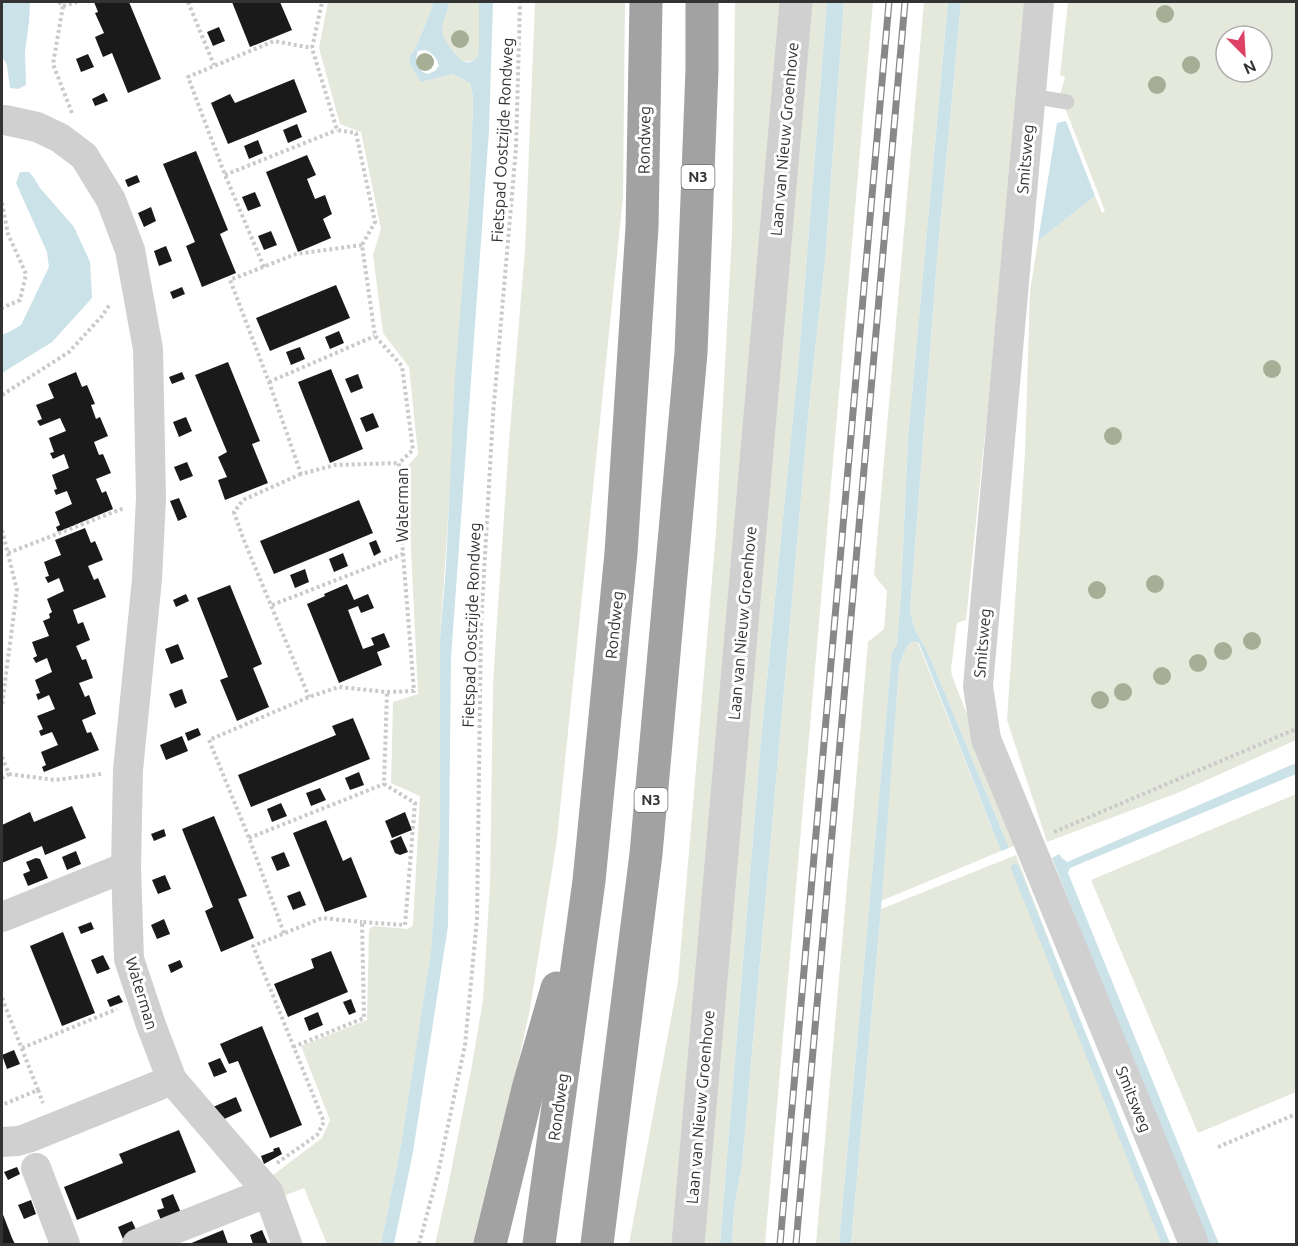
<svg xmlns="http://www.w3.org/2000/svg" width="1298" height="1246" font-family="Ubuntu,sans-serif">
<rect width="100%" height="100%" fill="#fff"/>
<g fill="#e4e9dc" fill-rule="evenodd">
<path d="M328,2H433V5L419,40L413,52L410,55L409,61L412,68L421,82L453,74L470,83L473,95V109L469,203L440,640V830L431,952L401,1145L381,1244H327L304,1188L281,1197L269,1178L322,1138L330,1120L301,1046L367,1020L369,929L374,926L408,929L413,925L420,796L391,783L393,702L418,694L407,467L418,454L409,367L383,333L373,255L381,229L361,132L340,124L319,48Z"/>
<path d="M449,2H479V54C473,62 468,63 459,60C452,50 439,38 442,25C444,17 449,10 449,2Z"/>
<path d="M535,2H625L623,197L557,839L530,1009L478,1244H435L448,1187L472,1065L483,1000L490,885L493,685L496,636L509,442L525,250Z"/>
<path d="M735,2H781L673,1244H629L678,981L716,532L732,233Z"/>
<path d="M812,2H827L799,357L761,740L720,1244H703Z"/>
<path d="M844,2H873L765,1244H732L734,1209L742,1165L810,396L825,260Z"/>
<path d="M924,2H948L908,438L901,592L897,645L892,653L839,1244H816L868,642L884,629L887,591L874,575Z"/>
<path d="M961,2H1025L990,385L966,620L957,623L951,669L952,676L1018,844L1009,848L929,655L915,630L910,611L937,259Z"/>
<path d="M1068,2H1296V740L1180,792L1047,842L1007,720L1025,453L1030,291L1038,241L1095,196L1102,213L1105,211L1060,95L1065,77L1060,75ZM1226,36H1262V72H1226Z"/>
<path d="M914,641L918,643L1001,851L881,901L899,667C903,657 904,645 914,641Z"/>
<path d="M1296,794V1092L1198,1133L1091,880Z"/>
<path d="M1016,855L1166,1244H851L881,909Z"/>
</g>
<g fill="#cae2e8" fill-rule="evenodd">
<path d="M2,2H30L29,22L25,52L26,85L18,89L10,88L7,65L3,58Z"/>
<path d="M433,2H449C449,11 442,20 442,30C442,37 446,42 450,47C458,59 467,71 479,54V2H493L489,130L451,658L448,926L413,1152L394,1244H381L401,1145L431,951L440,830V640L446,566L455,378L469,203L473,109V95L470,83L453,74L421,82L412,68L409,61L410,55L413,52L419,40L433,5ZM425,50C433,53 437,58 439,66L435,71L427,74C416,69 414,63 418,51Z"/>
<path d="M827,2H844L825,260L810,396L742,1165L734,1209L732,1244H720L761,740L799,357Z"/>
<path d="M948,2H961L937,259L910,611L915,630L929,655L1009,848L1001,851L919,643L914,641C904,645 903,657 899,667L881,909L851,1244H839L892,652L897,645L901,592L908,438Z"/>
<path d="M1066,121L1095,196L1038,241L1057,123Z"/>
<path d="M20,172H29L34,178L40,188L74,227L90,262L92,298L52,342L2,373V335L11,331L21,325L49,267L47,252L16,183Z"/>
<path d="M1296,763V774L1070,868L1068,873L1219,1244H1204L1052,858L1059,854L1062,858L1067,862Z"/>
</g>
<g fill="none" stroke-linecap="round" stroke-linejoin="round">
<path stroke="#cae2e8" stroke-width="8" d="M1015,868L1166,1244"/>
</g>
<g fill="#1a1a1a">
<path d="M94,2H129L161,79L128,93L112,53L103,57L95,37L104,33L95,13L98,12Z"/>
<path d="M232,2H280L292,30L250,47Z"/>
<path d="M219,27L225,41L213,46L207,32Z"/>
<path d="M88,54L94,67L81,72L76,59Z"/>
<path d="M294,79L307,112L228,144L211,103L230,94L235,103Z"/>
<path d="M104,93L108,101L95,106L92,99Z"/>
<path d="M297,124L302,137L288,143L283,130Z"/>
<path d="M258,140L263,153L249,159L244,146Z"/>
<path d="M196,151L228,230L220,234L236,273L202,287L186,246L195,242L163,164Z"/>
<path d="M307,155L316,175L307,179L315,199L325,195L332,214L323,219L331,238L298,252L266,172Z"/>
<path d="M137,175L140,182L128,187L125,180Z"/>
<path d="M255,192L261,206L248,211L242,197Z"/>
<path d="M151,207L156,221L144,227L138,213Z"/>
<path d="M271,231L277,245L264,250L258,236Z"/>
<path d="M166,246L172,261L159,266L154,251Z"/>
<path d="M336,285L350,318L270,351L256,318Z"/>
<path d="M182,287L185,294L173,299L170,292Z"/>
<path d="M339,331L344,343L330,349L325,337Z"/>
<path d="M300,347L305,359L291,365L286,352Z"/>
<path d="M228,362L260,441L252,444L268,483L225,500L218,480L227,477L218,457L227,452L195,375Z"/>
<path d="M331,369L363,449L330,463L298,382Z"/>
<path d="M76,372L82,387L87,385L95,404L91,405L96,419L100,417L108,436L94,442L99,455L103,454L111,473L96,479L102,493L106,491L113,509L58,532L56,527L60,525L55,512L72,504L67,491L56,495L54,490L57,489L52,475L69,468L64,454L53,459L50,453L54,452L49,438L66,431L60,418L40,426L37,421L42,419L36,405L54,398L48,384Z"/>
<path d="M182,372L185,379L172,384L169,377Z"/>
<path d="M358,374L363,388L351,393L345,379Z"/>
<path d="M373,413L379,427L366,432L360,418Z"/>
<path d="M186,417L192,431L179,437L173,422Z"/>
<path d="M187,462L193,476L180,481L174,467Z"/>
<path d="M179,498L187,517L178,521L170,501Z"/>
<path d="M359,500L373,533L274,574L260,541Z"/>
<path d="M85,528L91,543L95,541L103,560L88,566L94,580L98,578L106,597L73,610L78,624L83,622L90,640L76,646L82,660L86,659L93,678L79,683L85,697L89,695L96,714L82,720L87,733L91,732L99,750L44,772L42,767L46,765L41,752L58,745L52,732L41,736L39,731L43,729L37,716L55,709L49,695L38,700L36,694L40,693L35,680L52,672L47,658L36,663L33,658L37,656L32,642L49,636L43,621L50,618L49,614L52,612L47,599L64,591L59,578L48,583L45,577L49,576L44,562L61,555L55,540Z"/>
<path d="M376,540L381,552L374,556L369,543Z"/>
<path d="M343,553L348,566L334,572L329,559Z"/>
<path d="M305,569L309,582L295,588L290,575Z"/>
<path d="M347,584L354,600L368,594L374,608L361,613L358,606L348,610L363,649L374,645L371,638L384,633L390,647L377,652L382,665L339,683L307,604L325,596L324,594Z"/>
<path d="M230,585L262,664L253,668L269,707L237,721L220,680L228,677L197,598Z"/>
<path d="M186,594L189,601L176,607L173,600Z"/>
<path d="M178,644L184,659L171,664L165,649Z"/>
<path d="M182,689L187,703L175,708L169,694Z"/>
<path d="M353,718L370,759L251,807L238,775L336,735L332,726Z"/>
<path d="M198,728L201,735L188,741L185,733Z"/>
<path d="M182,736L188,751L166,760L160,745Z"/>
<path d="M359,772L364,785L350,790L345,778Z"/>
<path d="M320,788L326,800L311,806L306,793Z"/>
<path d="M281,803L287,816L272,822L267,809Z"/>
<path d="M72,806L86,838L45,855L42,846L2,863V825L30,812L34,822Z"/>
<path d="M405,812L412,830L392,838L385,821Z"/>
<path d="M214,816L247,896L238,899L254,938L221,952L205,911L213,907L182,829Z"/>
<path d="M326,820L343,861L351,857L367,897L325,912L293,833Z"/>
<path d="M164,829L166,836L154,841L151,834Z"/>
<path d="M401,836L408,852L400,855L395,853L390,841Z"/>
<path d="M76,851L81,864L67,870L62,857Z"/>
<path d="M284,852L290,866L277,871L271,857Z"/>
<path d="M36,858L40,859L48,878L28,886L23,874L30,871L26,862Z"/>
<path d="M165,875L171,889L158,894L152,880Z"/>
<path d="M300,891L306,905L293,910L287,896Z"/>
<path d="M164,919L170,934L157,939L151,925Z"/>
<path d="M91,922L94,929L81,934L78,927Z"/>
<path d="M63,932L95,1013L62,1026L30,946Z"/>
<path d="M331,951L348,992L288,1017L274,984L314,968L311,959Z"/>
<path d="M103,955L110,969L97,974L91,960Z"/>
<path d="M180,960L183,967L171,973L168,965Z"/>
<path d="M119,995L123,1002L110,1007L107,1000Z"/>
<path d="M351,999L356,1012L349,1015L343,1002Z"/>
<path d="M318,1012L323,1025L309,1031L304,1018Z"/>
<path d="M262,1026L302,1125L270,1138L238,1061L229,1064L220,1044Z"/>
<path d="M14,1050L20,1064L7,1069L2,1055Z"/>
<path d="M220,1058L227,1072L214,1077L208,1063Z"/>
<path d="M236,1097L242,1111L222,1120L213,1107Z"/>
<path d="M179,1130L196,1172L77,1220L64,1187L123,1163L119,1154Z"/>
<path d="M279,1147L282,1154L264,1164L261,1156L274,1151L273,1149Z"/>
<path d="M17,1167L20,1174L8,1180L4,1172Z"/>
<path d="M173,1194L182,1215L162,1223L157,1210L164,1208L161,1199Z"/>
<path d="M31,1200L36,1214L24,1219L18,1205Z"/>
<path d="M2,1212L12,1238L15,1244H2Z"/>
<path d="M132,1221L138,1234L123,1239L118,1227Z"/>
<path d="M223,1230L228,1244H189Z"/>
<path d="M262,1230L268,1244H253L250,1235Z"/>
</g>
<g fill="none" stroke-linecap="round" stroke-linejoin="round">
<g stroke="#cacaca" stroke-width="4" stroke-dasharray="3 3" stroke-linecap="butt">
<path d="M59,2L63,6L53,64L72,113"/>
<path d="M188,2L214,65"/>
<path d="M63,6L77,2"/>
<path d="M225,175L337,130"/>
<path d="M2,203L8,234L26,274L20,300L2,308"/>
<path d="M362,245L296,254L230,280L269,382L301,474L335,465L399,463"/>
<path d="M264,267L225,175L188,77L274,41L312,48"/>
<path d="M269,382L375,336"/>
<path d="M2,395L69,352L102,316L110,304"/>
<path d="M301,474L243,500L234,512L243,538L309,697"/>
<path d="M2,530L17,590L2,705"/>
<path d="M8,553L124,508"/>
<path d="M272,605L403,554"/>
<path d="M2,757L9,774L2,778"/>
<path d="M9,774L55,780L101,774"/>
<path d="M1054,832L1296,729"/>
<path d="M249,838L384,784"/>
<path d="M284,933L249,838L209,740L309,697L339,687L387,692L414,691L403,554L399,463L413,450L402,366L375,336L362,245L375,222L356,133L337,130L312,48L322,2"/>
<path d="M2,998L38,1090L2,1105"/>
<path d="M293,1047L364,1018L362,922L405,925L415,803L384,784L387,692"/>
<path d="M22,1048L117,1009"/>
<path d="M38,1090L43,1103"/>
<path d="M1218,1147L1296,1114"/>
<path d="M277,1163L317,1135L324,1122L253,946L322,918L362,922"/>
<path d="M419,1244L438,1173L465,1045L477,919L481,625L493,415L516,148L520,2"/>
</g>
<path stroke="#d0d0d0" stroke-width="15" d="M1031,96L1067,102"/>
<g stroke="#d0d0d0" stroke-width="30">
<path d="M1039,2L978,686L986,739L1194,1244"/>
<path d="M2,120H5L37,127L60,138L84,156L111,200L130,250L148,349L151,498L147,579L128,770L126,867L129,959L151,1025L172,1080L28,1138L18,1141L2,1142"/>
<path d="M2,917L126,867"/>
<path d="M172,1080L268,1192"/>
<path d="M36,1168L65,1244"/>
<path d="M137,1244L268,1192L287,1244"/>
</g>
<path stroke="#d0d0d0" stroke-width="33" d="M688,1244L796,2"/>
<g stroke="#a2a2a2" stroke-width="33">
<path d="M490,1244L529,1085L557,988"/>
<path d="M539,1244L589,881L621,553L642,227L646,2"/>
<path d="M597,1244L646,854L691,353L702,70V2"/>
</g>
<defs>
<g id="rail">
<path d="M780,1244L889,2"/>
<path d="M796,1244L905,2"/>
</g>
</defs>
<use href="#rail" stroke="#888" stroke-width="7"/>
<use href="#rail" stroke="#fff" stroke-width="4.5" stroke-dasharray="14" stroke-linecap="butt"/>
</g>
<g fill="#a6af96">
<circle cx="1165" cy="14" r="9"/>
<circle cx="460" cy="39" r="9"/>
<circle cx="425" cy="62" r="9"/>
<circle cx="1191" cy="65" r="9"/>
<circle cx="1157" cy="85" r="9"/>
<circle cx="1272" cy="369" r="9"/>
<circle cx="1113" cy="436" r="9"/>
<circle cx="1155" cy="584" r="9"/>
<circle cx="1097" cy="590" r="9"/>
<circle cx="1252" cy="641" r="9"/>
<circle cx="1223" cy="651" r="9"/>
<circle cx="1198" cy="663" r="9"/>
<circle cx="1162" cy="676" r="9"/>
<circle cx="1123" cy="692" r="9"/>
<circle cx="1100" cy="700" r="9"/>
</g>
<g text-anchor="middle" stroke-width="6" stroke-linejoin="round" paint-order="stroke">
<g fill="#fff" stroke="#707070" stroke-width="1.5">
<rect x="681.5" y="165" width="33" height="24" rx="4.5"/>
<rect x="634.5" y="788" width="33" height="24" rx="4.5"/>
</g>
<g font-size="15" font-weight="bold" fill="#333">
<text x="698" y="182">N3</text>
<text x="651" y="805">N3</text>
</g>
<g font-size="16" fill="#333" stroke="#fff">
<text transform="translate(784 139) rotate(-85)" y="6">Laan van Nieuw Groenhove</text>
<text transform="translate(502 140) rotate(-87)" y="6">Fietspad Oostzijde Rondweg</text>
<text transform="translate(644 140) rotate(-89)" y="6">Rondweg</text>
<text transform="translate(1025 159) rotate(-85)" y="6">Smitsweg</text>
<text transform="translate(402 505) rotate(-90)" y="6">Waterman</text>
<text transform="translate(742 623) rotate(-85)" y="6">Laan van Nieuw Groenhove</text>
<text transform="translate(471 625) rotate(-88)" y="6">Fietspad Oostzijde Rondweg</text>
<text transform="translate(614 625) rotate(-84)" y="6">Rondweg</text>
<text transform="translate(982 643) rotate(-85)" y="6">Smitsweg</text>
<text transform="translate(142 993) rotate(73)" y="6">Waterman</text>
<text transform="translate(1134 1099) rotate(68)" y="6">Smitsweg</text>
<text transform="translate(558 1107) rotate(-82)" y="6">Rondweg</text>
<text transform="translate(700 1107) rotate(-85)" y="6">Laan van Nieuw Groenhove</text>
</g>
</g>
<rect width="1298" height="1246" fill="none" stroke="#333333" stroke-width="6"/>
<g transform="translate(1244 54) rotate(156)"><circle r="28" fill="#ffffff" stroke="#adadad" stroke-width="1.5"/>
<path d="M0-4.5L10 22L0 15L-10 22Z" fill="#dd4165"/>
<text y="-9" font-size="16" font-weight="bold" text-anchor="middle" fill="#333333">N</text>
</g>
</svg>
